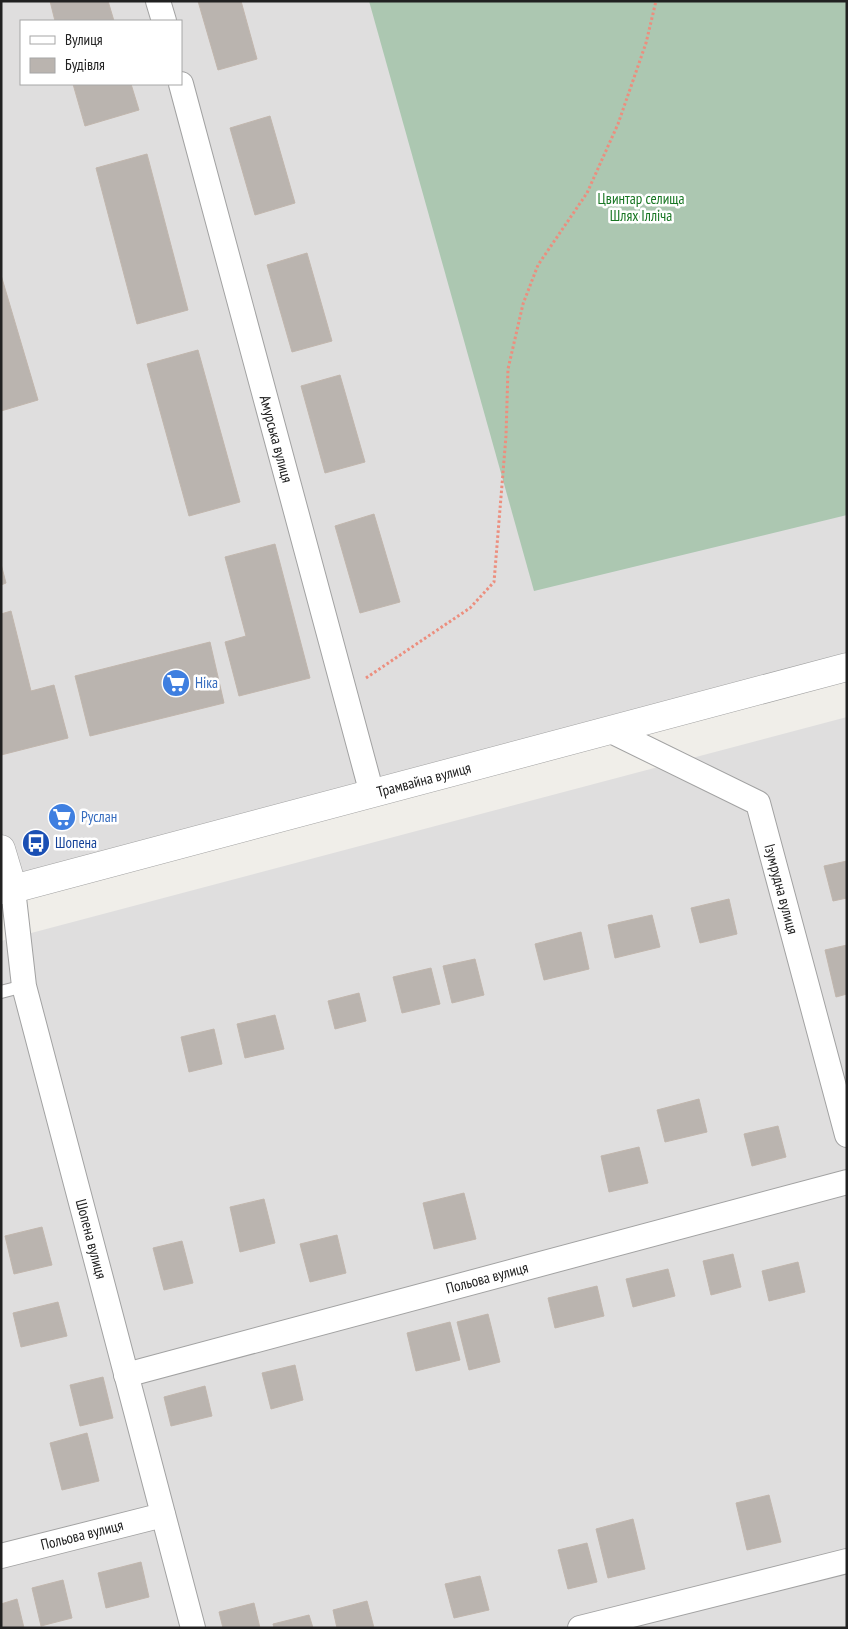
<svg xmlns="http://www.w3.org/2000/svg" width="848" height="1629" font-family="'PT Sans Narrow',sans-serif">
<rect width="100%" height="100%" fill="#f0eee9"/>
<g fill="#dfdede" fill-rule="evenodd">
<path d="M1,1H847V663L1,892ZM21,21H181V84H21Z"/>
<path d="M847,717V1628H1V941Z"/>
</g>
<path fill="#acc7b1" d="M369,1H847V515L534,591Z"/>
<g fill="#bab4af" stroke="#c1b6ad">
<path d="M50,1H108L114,21H55Z"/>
<path d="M198,1H241L257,59L218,70Z"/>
<path d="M73,84H131L139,110L85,126Z"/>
<path d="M270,116L295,203L255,215L230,128Z"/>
<path d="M147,154L188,310L137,324L96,168Z"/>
<path d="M307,253L332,341L292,352L267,265Z"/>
<path d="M1,275L38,400L1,411Z"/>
<path d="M198,350L240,502L189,516L147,364Z"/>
<path d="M340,375L365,462L325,473L301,386Z"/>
<path d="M374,514L400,602L360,613L335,526Z"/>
<path d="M275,544L310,678L239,696L225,642L246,636L225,557Z"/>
<path d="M1,564L6,583L1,585Z"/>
<path d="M11,611L31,691L54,685L68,738L1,755V614Z"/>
<path d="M210,642L224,703L90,736L75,676Z"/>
<path d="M847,861V898L833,901L824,866Z"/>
<path d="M729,899L737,934L700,943L691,908Z"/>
<path d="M652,915L660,947L615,958L608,925Z"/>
<path d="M581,932L589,969L544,980L535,944Z"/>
<path d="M847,945V994L836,997L825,950Z"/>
<path d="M475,959L484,995L452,1003L443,966Z"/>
<path d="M431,968L440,1004L402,1013L393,977Z"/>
<path d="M359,993L366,1021L335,1029L328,1001Z"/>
<path d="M275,1015L284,1049L245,1058L237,1024Z"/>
<path d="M214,1029L222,1064L189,1072L181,1037Z"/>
<path d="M699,1099L707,1132L665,1142L657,1110Z"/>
<path d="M778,1126L786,1157L752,1166L744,1134Z"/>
<path d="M639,1147L648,1183L609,1192L601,1156Z"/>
<path d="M464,1193L476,1239L434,1249L423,1203Z"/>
<path d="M264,1199L275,1243L240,1252L230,1207Z"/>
<path d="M42,1227L52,1265L14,1274L5,1236Z"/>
<path d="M337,1235L346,1273L310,1282L300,1244Z"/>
<path d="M182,1241L193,1283L164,1290L153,1248Z"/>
<path d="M733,1254L741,1287L711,1295L703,1261Z"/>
<path d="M798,1262L805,1292L769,1301L762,1271Z"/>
<path d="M668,1269L675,1296L633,1307L626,1279Z"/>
<path d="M597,1286L604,1316L555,1328L548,1298Z"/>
<path d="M58,1302L67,1336L21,1347L13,1313Z"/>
<path d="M488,1314L500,1362L469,1370L457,1322Z"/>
<path d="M450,1322L460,1360L416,1371L407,1333Z"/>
<path d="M295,1365L303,1400L271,1409L262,1373Z"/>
<path d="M103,1377L113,1418L80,1426L70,1385Z"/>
<path d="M205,1386L212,1416L171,1426L164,1397Z"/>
<path d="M87,1433L99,1481L62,1490L50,1443Z"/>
<path d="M769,1495L781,1542L747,1550L736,1503Z"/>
<path d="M633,1519L645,1569L608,1578L596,1529Z"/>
<path d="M587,1543L597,1582L568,1589L558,1550Z"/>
<path d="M141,1562L149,1597L106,1608L98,1573Z"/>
<path d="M480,1576L489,1610L454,1618L445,1584Z"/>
<path d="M63,1580L72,1618L41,1626L32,1588Z"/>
<path d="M17,1599L24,1628H1V1604Z"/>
<path d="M367,1601L374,1628H337L333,1610Z"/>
<path d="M254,1603L260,1628H223L219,1612Z"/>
<path d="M309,1615L313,1628H274L273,1624Z"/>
</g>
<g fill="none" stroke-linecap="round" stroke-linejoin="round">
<defs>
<path id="service" d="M1,992L24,986"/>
<g id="minor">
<path d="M158,1L164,21"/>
<path d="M181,84L372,794"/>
<path d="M609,730L758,803L847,1135"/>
<path d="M1,892L13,889L24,986L193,1628"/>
<path d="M126,1375L847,1182"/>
<path d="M1,1556L163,1515"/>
<path d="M580,1628L847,1561"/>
</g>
<path id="tertiary" d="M1,849L13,889L847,667"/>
</defs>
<use href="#service" stroke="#a2a2a2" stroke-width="14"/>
<use href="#minor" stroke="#a2a2a2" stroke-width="26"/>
<use href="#tertiary" stroke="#a2a2a2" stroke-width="29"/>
<path stroke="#ec8e7e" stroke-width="3" stroke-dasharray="2.5 2.5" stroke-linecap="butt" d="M366,678L470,608L494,582L506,436L508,369L523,304L538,265L587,193L618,124L646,43L656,1"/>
<use href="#service" stroke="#fff" stroke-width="12"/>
<use href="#minor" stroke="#fff" stroke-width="24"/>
<use href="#tertiary" stroke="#fff" stroke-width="28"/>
</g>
<defs>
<symbol id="supermarket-disc" viewBox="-11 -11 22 22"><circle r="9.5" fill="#3f7fe0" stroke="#fff"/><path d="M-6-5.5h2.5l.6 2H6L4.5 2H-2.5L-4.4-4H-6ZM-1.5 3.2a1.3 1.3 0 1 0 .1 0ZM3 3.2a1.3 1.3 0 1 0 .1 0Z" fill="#fff"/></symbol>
<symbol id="bus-disc" viewBox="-11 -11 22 22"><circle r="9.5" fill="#1a4fb4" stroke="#fff"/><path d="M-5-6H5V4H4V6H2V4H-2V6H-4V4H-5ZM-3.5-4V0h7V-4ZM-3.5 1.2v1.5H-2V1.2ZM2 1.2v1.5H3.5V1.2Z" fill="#fff"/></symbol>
</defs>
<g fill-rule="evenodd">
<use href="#supermarket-disc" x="160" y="667" width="32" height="32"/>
<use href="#supermarket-disc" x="46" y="801" width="32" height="32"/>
<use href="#bus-disc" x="20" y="827" width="32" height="32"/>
</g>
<g text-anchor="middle" stroke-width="5" stroke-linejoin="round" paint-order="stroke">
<g font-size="15" fill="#187623" stroke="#fff">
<text x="641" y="204">Цвинтар селища<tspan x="641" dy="17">Шлях Ілліча</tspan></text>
</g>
<g font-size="15" fill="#212121" stroke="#fff">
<text transform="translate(276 439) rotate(75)" y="5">Амурська вулиця</text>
<text transform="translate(424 780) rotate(-15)" y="5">Трамвайна вулиця</text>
<text transform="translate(781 889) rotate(75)" y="5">Ізумрудна вулиця</text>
<text transform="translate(91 1239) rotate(75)" y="5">Шопена вулиця</text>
<text transform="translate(487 1278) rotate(-15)" y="5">Польова вулиця</text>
<text transform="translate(82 1535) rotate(-14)" y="5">Польова вулиця</text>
</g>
<g font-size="15" fill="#366cbe" stroke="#fff" text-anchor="start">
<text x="195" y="688">Ніка</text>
<text x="81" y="822">Руслан</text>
</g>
<g font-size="15" fill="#164399" stroke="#fff" text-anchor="start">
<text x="55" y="848">Шопена</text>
</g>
</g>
<rect width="848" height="1629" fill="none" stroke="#212121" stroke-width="5"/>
<rect x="20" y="20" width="162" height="65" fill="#ffffff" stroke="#a6a6a6"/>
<rect x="30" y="36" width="25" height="8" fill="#ffffff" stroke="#a6a6a6"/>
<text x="65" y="45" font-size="15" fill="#212121">Вулиця</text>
<rect x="30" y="58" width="25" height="15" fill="#bab4af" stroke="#a6a6a6"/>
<text x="65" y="70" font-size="15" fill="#212121">Будівля</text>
</svg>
